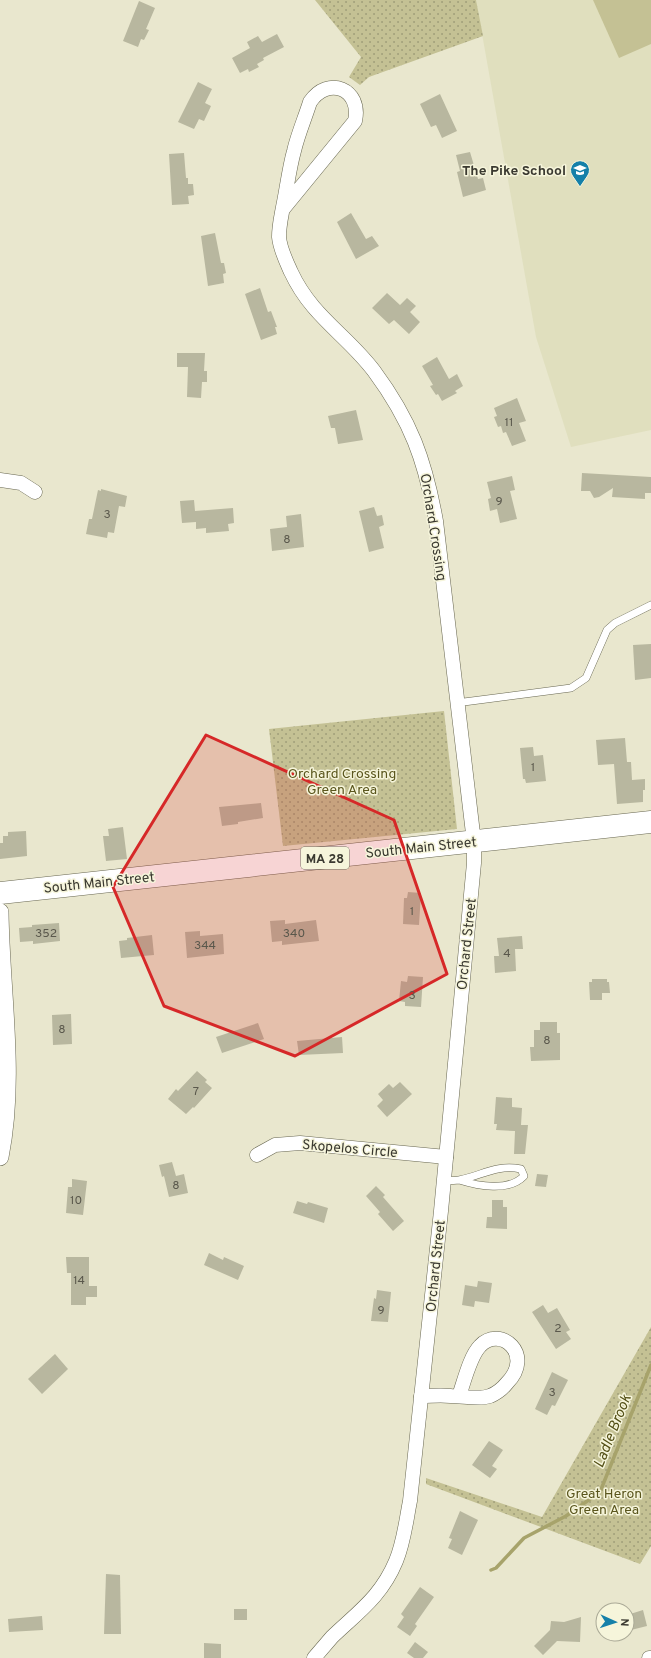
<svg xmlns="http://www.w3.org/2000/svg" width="651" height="1658" font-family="Overpass,sans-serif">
<defs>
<pattern id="park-dots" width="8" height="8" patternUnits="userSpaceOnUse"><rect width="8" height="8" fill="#c4c194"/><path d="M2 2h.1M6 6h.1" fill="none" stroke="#a09e79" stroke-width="1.8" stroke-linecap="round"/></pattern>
</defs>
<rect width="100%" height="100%" fill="#e9e7ce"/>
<path fill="#e0dfbe" d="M476,0H651V430L571,447L536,337Z"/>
<path fill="#c4c194" d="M593,0H651V44L619,58Z"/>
<g fill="url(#park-dots)">
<path d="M315,0H476L483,36L369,77L360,85L349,77L361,57Z"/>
<path d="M444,711L457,829L283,846L269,729Z"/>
<path d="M651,1327V1546L640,1564L426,1484V1478L542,1517Z"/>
</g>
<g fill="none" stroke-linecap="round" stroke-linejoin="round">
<path stroke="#a7a36b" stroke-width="3.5" d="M491,1570L496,1568L524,1538L566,1516L600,1492L651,1365"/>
</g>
<g fill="#b8b79f">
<path d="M139,1L155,8L146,29L149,30L144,40L141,39L138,47L123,41Z"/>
<path d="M277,34L284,47L263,58L264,60L257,64L259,67L249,72L248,69L240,73L232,58L250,48L247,42L258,36L262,42Z"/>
<path d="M198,82L212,89L205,103L211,106L204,121L199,119L194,129L178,122Z"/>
<path d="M440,94L457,131L442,138L436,125L431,127L420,104Z"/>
<path d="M470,152L478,179L483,178L486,190L463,197L457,172L460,171L456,155Z"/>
<path d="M184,153L186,178H188V184H193L194,195L188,196L189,204L172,205L169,154Z"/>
<path d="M351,213L366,239L372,236L379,246L356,259L337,222Z"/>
<path d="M215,233L221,263H224L226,273L223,274L224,283L208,286L201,236Z"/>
<path d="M260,288L268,312L271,311L277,327H275L277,334L261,340L245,294Z"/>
<path d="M387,293L400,305L407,298L416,306L410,312L420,322L409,334L394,320L389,324L372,308Z"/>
<path d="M177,353H205L204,371H207V382H202L201,398L187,397L188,367H177Z"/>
<path d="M437,357L449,379L457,374L463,386L455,391L457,393L442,401L438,394L436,395L430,386L433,385L422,366Z"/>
<path d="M517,398L526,421L519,423L526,441L512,446L506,432L503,433L501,426L498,427L494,417L497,416L494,408Z"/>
<path d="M356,410L363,440L338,444L335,428H331L328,416Z"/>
<path d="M582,473L651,477V493H645V499L612,497L613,488L599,497L594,498L590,491H581Z"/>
<path d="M512,476L515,490L510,491L517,519L500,523L497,509L490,511L488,499L491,498L487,482Z"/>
<path d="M101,489L127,496L125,507L119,506L114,533L108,532L107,538L86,534L89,519H92L98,490L101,491Z"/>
<path d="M194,500L195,511L233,508L234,523L228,524L229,531L206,533V528L196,529V522L182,523L180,501Z"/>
<path d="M374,507L377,516L382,515L384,525L379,527L384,548L369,552L359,511Z"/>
<path d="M301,514L304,547L272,551L270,529L287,527L286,516Z"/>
<path d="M651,644V678L635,680L633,645Z"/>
<path d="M625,738L627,762H631L632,780L645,779V790H643V802L617,804L614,764L598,765L596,740Z"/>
<path d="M533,747L534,756L543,755L546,781L526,783L525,779H523L520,748Z"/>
<path d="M261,803L263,818L238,822V824L222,826L219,807Z"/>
<path d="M123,827L127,859L106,861L103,836H109L108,829Z"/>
<path d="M26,831L27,856L0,859V843H3V836H8V832Z"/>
<path d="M408,892L421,893L419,925L403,924L404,898H407Z"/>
<path d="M285,920V924L316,920L319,941L282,945V941L272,942L270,921Z"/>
<path d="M59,923L60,941L33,944V941L20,942L19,928L32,927V925Z"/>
<path d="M200,931V936L223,934L224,954L187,958L185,932Z"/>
<path d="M152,935L154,955L121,958L119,941L127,940V938Z"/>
<path d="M522,936L523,949H515L516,971L495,973L494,956H499L497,938Z"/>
<path d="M408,976L423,977L421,1007L405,1006V1002L399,1001L401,981L407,982Z"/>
<path d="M592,979H607V982H609L610,993H602V1000H590L589,982H592Z"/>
<path d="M71,1014L72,1044L53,1045L52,1015Z"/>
<path d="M540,1022H557V1033H560V1060L531,1061L530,1047H534V1030H540Z"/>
<path d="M258,1023L264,1039L222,1053L216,1037Z"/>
<path d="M342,1037L343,1053L299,1055L297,1041Z"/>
<path d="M197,1071L207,1080L205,1082L212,1088L194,1108L193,1107L186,1114L168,1099L176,1089L178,1091Z"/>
<path d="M400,1082L412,1094L387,1117L377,1106L383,1100L378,1094L389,1084L393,1088Z"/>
<path d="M496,1097L512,1098V1107L522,1108L521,1125H528L525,1154H514L515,1131L496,1130L497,1124H494Z"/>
<path d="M172,1162L176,1176L184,1174L188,1193L169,1197L164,1176L162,1177L159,1165Z"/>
<path d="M537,1174L548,1175L546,1187L535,1186Z"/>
<path d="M72,1179L87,1181L83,1215L66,1213L68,1187H72Z"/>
<path d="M376,1186L385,1195L383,1197L404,1221L393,1231L378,1214L380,1212L366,1196Z"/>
<path d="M492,1200H503V1207H507V1229L486,1228L487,1217H492Z"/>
<path d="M297,1201L307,1204L308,1202L328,1208L324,1223L293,1213Z"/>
<path d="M209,1253L223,1260L224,1257L244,1266L238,1280L204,1265Z"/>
<path d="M66,1257H89V1286H97V1297H86V1305H71V1273H67Z"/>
<path d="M478,1281L492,1283L489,1303L475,1301L474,1307L462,1305L465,1285L477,1287Z"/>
<path d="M377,1290L391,1292L388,1322L371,1321L374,1298L376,1299Z"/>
<path d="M543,1305L548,1313L557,1308L570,1330L566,1332L571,1339L556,1349L532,1312Z"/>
<path d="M55,1354L68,1369L42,1394L28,1379Z"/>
<path d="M552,1372L568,1380L555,1406L552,1405L547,1415L535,1409Z"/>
<path d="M489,1441L503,1450L492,1466L497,1469L490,1478L472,1465Z"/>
<path d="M460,1511L478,1520L462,1555L448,1548L452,1539L449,1538Z"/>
<path d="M106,1574L120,1575L121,1634H104Z"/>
<path d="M420,1587L434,1597L415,1624L417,1626L410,1636L397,1627L404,1617L401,1614Z"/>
<rect x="234" y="1609" width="13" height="11"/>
<path d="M643,1610L647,1626L627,1631V1615Z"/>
<path d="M42,1616L43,1630L9,1632L8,1619Z"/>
<path d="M581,1617L580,1642L557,1641L543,1655L534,1646L550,1630L551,1621L564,1622Z"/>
<path d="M415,1642L428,1652L423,1658H414L407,1653Z"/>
<path d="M204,1643L221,1644V1658H204Z"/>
</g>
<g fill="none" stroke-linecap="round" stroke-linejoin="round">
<defs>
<g id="service">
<path d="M456,703L571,688L586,678L607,630L615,623L651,605"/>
<path d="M443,1180C448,1180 454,1181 459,1180C481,1176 496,1164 521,1169L524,1176C509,1192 478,1186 459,1180"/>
</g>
<g id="minor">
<path d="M283,209L355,121C362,89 328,75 310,102C305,118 298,134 294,151C289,169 287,188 283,207C281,218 279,226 279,237C280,249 286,261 291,272C312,317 346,334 374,371C411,421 425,460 436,521L474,842V863L441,1211L410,1501C406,1521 404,1542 396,1561C381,1597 358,1612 332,1637C326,1644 320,1651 314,1658"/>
<path d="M0,480L21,483L35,492"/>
<path d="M257,1155L275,1145L300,1143L446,1157"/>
<path d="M421,1396C431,1396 441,1395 451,1396C464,1396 478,1400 490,1396C497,1393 503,1388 507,1383C535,1354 500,1325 480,1346C470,1356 464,1382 459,1396"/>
<path d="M649,1658H651"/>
</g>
<path id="tertiary" d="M0,912C1,993 16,1077 0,1157"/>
<path id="primary" d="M0,893L651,822"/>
</defs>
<use href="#service" stroke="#686751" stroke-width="8"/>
<use href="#minor" stroke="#686751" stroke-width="15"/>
<use href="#tertiary" stroke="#686751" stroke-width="18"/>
<use href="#primary" stroke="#686751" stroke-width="23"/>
<use href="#service" stroke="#fff" stroke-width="7"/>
<use href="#minor" stroke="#fff" stroke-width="14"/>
<use href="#tertiary" stroke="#fff" stroke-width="17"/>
<use href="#primary" stroke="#fff" stroke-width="22"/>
</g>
<path fill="#d62828" fill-opacity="0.2" stroke="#d62828" stroke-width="3" stroke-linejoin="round" d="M206,735L394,820L447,974L295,1056L164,1006L113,887Z"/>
<defs>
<symbol id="school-pin" viewBox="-11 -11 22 30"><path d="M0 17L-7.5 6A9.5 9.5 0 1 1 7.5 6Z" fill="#1580a9" stroke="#f6f5db"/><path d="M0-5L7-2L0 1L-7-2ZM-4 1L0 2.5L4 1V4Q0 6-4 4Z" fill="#fff"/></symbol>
</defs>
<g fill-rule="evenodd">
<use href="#school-pin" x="569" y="159" width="22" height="30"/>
</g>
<g text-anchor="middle" stroke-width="3" stroke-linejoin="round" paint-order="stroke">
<g font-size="12" fill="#5a584c">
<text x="509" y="426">11</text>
<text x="499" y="505">9</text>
<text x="107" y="518">3</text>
<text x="287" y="543">8</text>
<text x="533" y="771">1</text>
<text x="412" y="915">1</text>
<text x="46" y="937">352</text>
<text x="294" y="937">340</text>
<text x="205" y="949">344</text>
<text x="507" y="957">4</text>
<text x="412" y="999">3</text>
<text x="62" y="1033">8</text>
<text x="547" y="1044">8</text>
<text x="196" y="1095">7</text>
<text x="176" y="1189">8</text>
<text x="76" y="1204">10</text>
<text x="79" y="1284">14</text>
<text x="381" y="1314">9</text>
<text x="558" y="1332">2</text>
<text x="552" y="1396">3</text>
</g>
<rect fill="#f6f5db" stroke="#727163" stroke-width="1" x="301" y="847" width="48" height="22" rx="3"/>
<g font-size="13" font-weight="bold" fill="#3a3930">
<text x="325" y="863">MA 28</text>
</g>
<g font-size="14" font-weight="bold" fill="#3a3930" stroke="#f6f5db" text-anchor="end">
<text x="566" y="175">The Pike School</text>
</g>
<g font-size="14" fill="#3a3930" stroke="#f6f5db">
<text transform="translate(434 527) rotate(81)" y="5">Orchard Crossing</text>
<text transform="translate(421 847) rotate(-6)" y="5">South Main Street</text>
<text transform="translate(99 882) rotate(-6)" y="5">South Main Street</text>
<text transform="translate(466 944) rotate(-84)" y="5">Orchard Street</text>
<text transform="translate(350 1148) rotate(5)" y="5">Skopelos Circle</text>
<text transform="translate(435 1266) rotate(-84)" y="5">Orchard Street</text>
</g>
<g font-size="14" fill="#5a561d" stroke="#f6f5db">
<text x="342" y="778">Orchard Crossing<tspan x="342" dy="16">Green Area</tspan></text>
<text x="604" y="1498">Great Heron<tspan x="604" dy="16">Green Area</tspan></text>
</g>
<g font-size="15" font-style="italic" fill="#545017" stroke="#f6f5db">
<text transform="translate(612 1431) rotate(-68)" y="5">Ladle Brook</text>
</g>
</g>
<g transform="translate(615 1622) rotate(93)"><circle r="19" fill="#f6f5db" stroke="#abaa97"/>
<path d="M0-3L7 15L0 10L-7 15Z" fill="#1580a9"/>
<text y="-6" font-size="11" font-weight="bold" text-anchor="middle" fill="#3a3930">N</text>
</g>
</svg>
